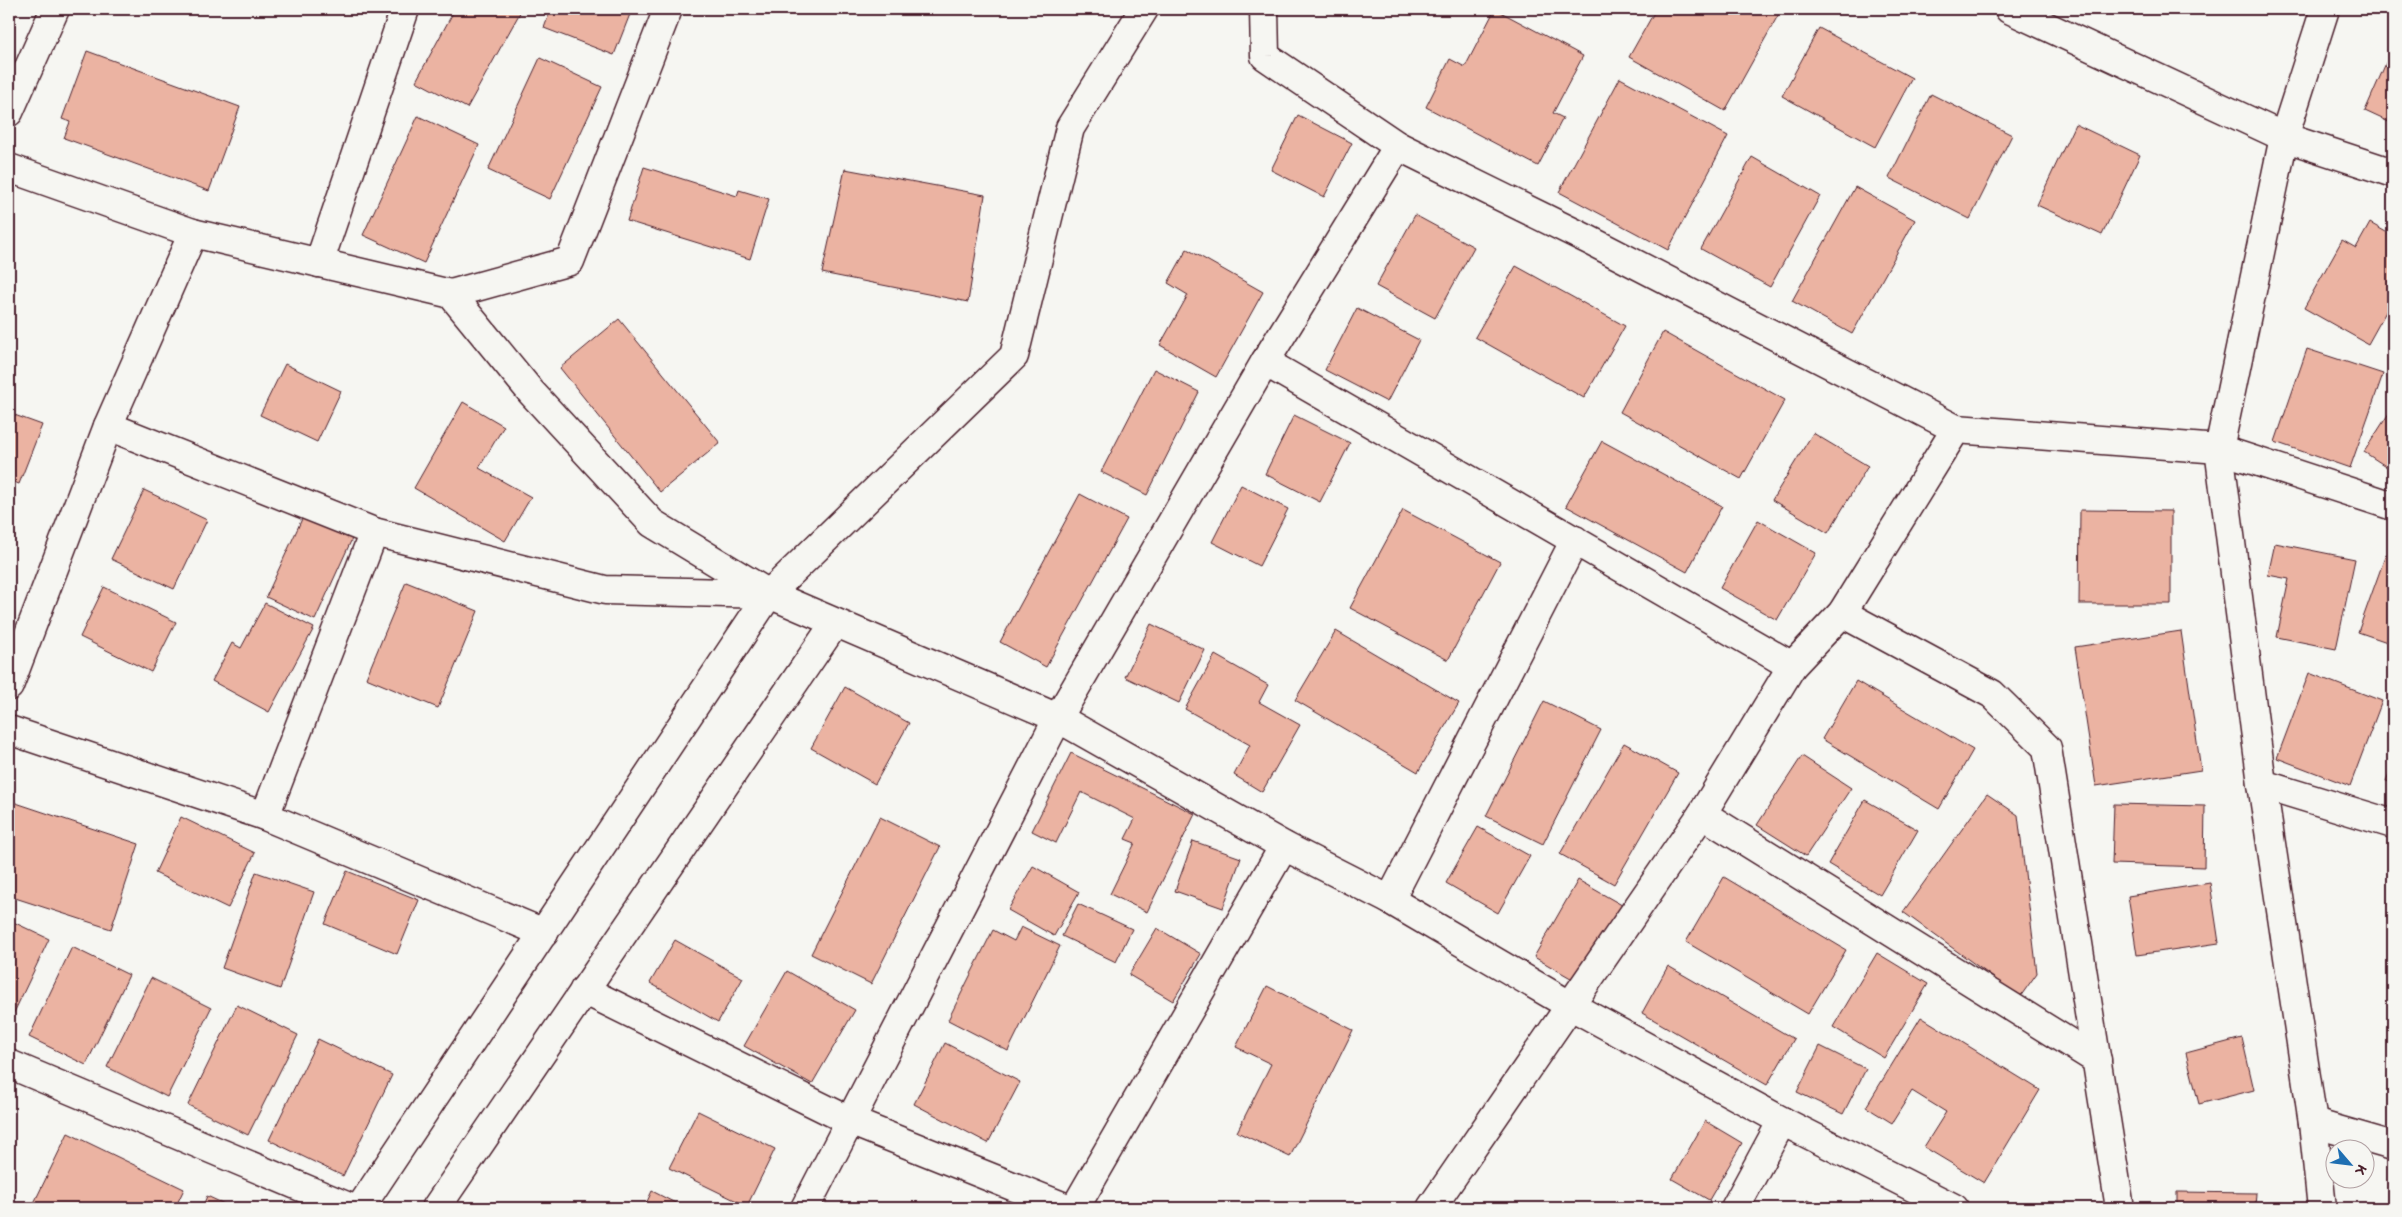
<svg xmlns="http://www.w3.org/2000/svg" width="2402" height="1217" font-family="Itim,sans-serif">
<rect width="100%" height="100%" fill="#f6f6f2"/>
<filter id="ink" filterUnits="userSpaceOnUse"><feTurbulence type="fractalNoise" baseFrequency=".02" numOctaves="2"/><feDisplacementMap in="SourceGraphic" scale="10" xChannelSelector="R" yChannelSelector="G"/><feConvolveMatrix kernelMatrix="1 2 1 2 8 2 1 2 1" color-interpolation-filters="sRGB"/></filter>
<g filter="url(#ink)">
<g fill="#ebb3a2" stroke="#4a1f2b">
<path d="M9,9H17L9,27Z"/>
<path d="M455,9H522L467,108L416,81Z"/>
<path d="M551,9H632L614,55L544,28Z"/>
<path d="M1495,9L1583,56L1553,113L1563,118L1538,166L1426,107L1450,59L1465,67Z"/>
<path d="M1656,9H1779L1781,10L1725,111L1629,57Z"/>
<path d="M1819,28L1912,78L1875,147L1782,96Z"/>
<path d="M2393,47V124L2365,111Z"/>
<path d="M87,51L240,107L209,191L64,138L70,122L62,119Z"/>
<path d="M540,58L602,87L550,199L488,170Z"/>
<path d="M1620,78L1728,136L1668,250L1559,192Z"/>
<path d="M1931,94L2012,135L1970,219L1889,178Z"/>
<path d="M1298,115L1352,143L1324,197L1271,170Z"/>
<path d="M418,116L479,145L424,263L363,235Z"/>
<path d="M2075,124L2140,155L2102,235L2037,205Z"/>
<path d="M1752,157L1820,196L1770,287L1701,249Z"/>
<path d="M644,167L737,196L739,190L769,199L750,259L627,221Z"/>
<path d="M845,169L985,195L968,302L822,273Z"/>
<path d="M1855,187L1915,220L1852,334L1792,301Z"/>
<path d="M1415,215L1474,247L1435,318L1376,286Z"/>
<path d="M2370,223L2393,236V299L2368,344L2304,308L2342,240L2356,248Z"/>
<path d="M1187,249L1263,292L1216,377L1160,345L1188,295L1168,283Z"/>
<path d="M1516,266L1625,326L1584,398L1475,337Z"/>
<path d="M1357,308L1419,340L1387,402L1325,370Z"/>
<path d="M619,319L720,443L660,492L560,368Z"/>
<path d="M1663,332L1785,400L1741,479L1620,412Z"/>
<path d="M2307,349L2383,374L2350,468L2275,442Z"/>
<path d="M285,364L341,391L317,442L260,415Z"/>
<path d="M1154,369L1199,392L1147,495L1101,472Z"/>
<path d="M463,402L504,426L479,468L531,497L505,541L414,488Z"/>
<path d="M2393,407V471L2364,452Z"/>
<path d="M9,413L42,425L19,484L9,480Z"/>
<path d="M1294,415L1350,443L1320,502L1265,474Z"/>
<path d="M1813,433L1868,466L1828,533L1772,500Z"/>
<path d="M1602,441L1722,506L1687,572L1566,506Z"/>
<path d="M1241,485L1288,509L1259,566L1212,542Z"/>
<path d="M144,490L207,520L174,589L111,559Z"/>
<path d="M1080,494L1127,519L1046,667L1000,642Z"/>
<path d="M307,508L356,530L315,620L266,597Z"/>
<path d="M1403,510L1500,562L1448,660L1350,608Z"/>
<path d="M2080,510L2171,511V604H2079Z"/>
<path d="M1758,520L1816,553L1777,620L1720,588Z"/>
<path d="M2275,543L2355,559L2336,649L2277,637L2289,579L2268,575Z"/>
<path d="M2386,554L2393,556V644L2358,632Z"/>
<path d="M406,582L478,611L438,708L366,678Z"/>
<path d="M104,587L176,622L151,672L80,637Z"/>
<path d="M265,603L314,628L269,712L212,681L232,643L241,648Z"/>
<path d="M1151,624L1205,650L1179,703L1125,677Z"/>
<path d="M1336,631L1459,703L1418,772L1295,700Z"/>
<path d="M2181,631L2201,770L2096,786L2075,647Z"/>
<path d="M1215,655L1268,685L1259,702L1300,725L1262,792L1234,775L1250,745L1185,709Z"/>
<path d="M2309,673L2382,701L2350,786L2277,758Z"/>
<path d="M1856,681L1973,750L1939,809L1822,739Z"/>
<path d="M845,687L909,723L875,784L811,748Z"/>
<path d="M1544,701L1601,730L1543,844L1486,816Z"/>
<path d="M1624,743L1678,773L1614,884L1560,854Z"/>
<path d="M1071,753L1195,814L1147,912L1110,894L1135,843L1125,839L1135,819L1081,792L1056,843L1032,831Z"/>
<path d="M1802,756L1851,788L1806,856L1757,825Z"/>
<path d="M2393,763V783L2386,781Z"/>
<path d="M1987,794L2018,815L2037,973L2020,997L1903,912Z"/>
<path d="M1865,800L1918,830L1880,895L1828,864Z"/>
<path d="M10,801L139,844L111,929L9,896Z"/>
<path d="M2114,804L2205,806L2204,867L2112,864Z"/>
<path d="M181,817L255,853L228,908L155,873Z"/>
<path d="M880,817L940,847L871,984L811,954Z"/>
<path d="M1478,827L1530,856L1498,913L1446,883Z"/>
<path d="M1193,841L1241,858L1223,908L1175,891Z"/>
<path d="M1033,866L1079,892L1054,936L1008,910Z"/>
<path d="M347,871L419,900L397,954L325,924Z"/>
<path d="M256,872L314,892L280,989L222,968Z"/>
<path d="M1724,877L1846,950L1808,1014L1686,942Z"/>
<path d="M1578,880L1627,908L1583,985L1534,957Z"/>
<path d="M2210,883L2219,943L2137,955L2128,896Z"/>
<path d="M1078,904L1132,929L1116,962L1062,936Z"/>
<path d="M9,920L49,939L10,1021L9,1020Z"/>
<path d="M1021,927L1060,946L1008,1051L948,1020L993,930L1014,941Z"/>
<path d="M1157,928L1201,954L1173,1001L1129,975Z"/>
<path d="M675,940L743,978L718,1022L650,983Z"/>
<path d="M72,947L129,975L86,1065L29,1037Z"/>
<path d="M1877,953L1928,984L1884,1058L1833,1027Z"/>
<path d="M1668,966L1794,1039L1767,1085L1642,1013Z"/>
<path d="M787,971L855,1010L812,1084L744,1046Z"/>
<path d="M151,978L211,1008L167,1097L107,1067Z"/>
<path d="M1267,986L1353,1030L1290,1157L1237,1132L1271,1064L1236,1047Z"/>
<path d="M237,1005L298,1035L248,1135L188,1105Z"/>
<path d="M1921,1017L2040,1090L1984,1183L1924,1147L1946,1112L1912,1091L1892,1123L1866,1107Z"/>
<path d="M2242,1038L2254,1090L2199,1104L2186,1053Z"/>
<path d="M318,1039L392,1075L343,1176L269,1140Z"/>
<path d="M945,1043L1020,1082L988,1143L914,1104Z"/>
<path d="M1820,1046L1866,1069L1843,1114L1797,1092Z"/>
<path d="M698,1111L775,1149L747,1206L669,1168Z"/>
<path d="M1705,1121L1742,1143L1709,1200L1672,1179Z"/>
<path d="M68,1133L184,1189L175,1208H44L34,1203Z"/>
<path d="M652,1191L685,1208H644Z"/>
<path d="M2177,1192L2256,1193L2255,1208H2177Z"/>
<path d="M207,1196L233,1208H202Z"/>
<path d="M1807,1200L1823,1208H1803Z"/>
</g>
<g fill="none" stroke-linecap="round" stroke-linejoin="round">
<defs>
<g id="minor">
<path d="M1264,9L1265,56L1398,146L1589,240L1956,429L2219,449L2393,506"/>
<path d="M2009,9L2284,137L2393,173"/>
<path d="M9,112L55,9"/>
<path d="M9,168L193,233L451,294L531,392L652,523L769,594L1058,718L1284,846L1390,900L1571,1006L1782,1121L1954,1208"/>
<path d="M319,263L405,9"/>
<path d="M451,294L570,261L668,9"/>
<path d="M1265,362L1792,666"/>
<path d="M108,426L374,532L605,590L768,594"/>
<path d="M1842,613L1992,694L2047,748L2120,1208"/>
<path d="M9,686L108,426L193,233"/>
<path d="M9,730L265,816L544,933"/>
<path d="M2262,784L2393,824"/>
<path d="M1702,814L2097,1060"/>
<path d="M265,816L374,532"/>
<path d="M1390,900L1575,540"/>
<path d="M584,990L850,1121L1067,1208"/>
<path d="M9,1064L351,1208"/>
<path d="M2313,1123L2393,1146"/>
<path d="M360,1208L769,594L1014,356L1070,128L1144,9"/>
<path d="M436,1208L835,623"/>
<path d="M805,1208L1058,718L1265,362L1398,146"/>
<path d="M1075,1208L1284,846"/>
<path d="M1431,1208L1702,814L1792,666L1842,613L1956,429"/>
<path d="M1735,1208L1782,1121"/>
<path d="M2322,1208L2313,1123L2262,784L2219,449L2284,137L2325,9"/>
</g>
</defs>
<use href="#minor" stroke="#4a1f2b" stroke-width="31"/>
<use href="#minor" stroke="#f6f6f2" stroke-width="28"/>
</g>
</g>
<rect width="2402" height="1217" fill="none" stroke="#f6f6f2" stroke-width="30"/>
<rect x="15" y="15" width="2372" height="1187" fill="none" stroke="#4a1f2b" stroke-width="2" filter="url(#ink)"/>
<g transform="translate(2350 1164) rotate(118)"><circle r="24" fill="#f6f6f2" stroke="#b1a0a2"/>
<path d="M0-4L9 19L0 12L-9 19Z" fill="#1f6fb2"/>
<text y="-8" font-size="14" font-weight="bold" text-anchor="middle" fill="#4a1f2b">K</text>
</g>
</svg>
